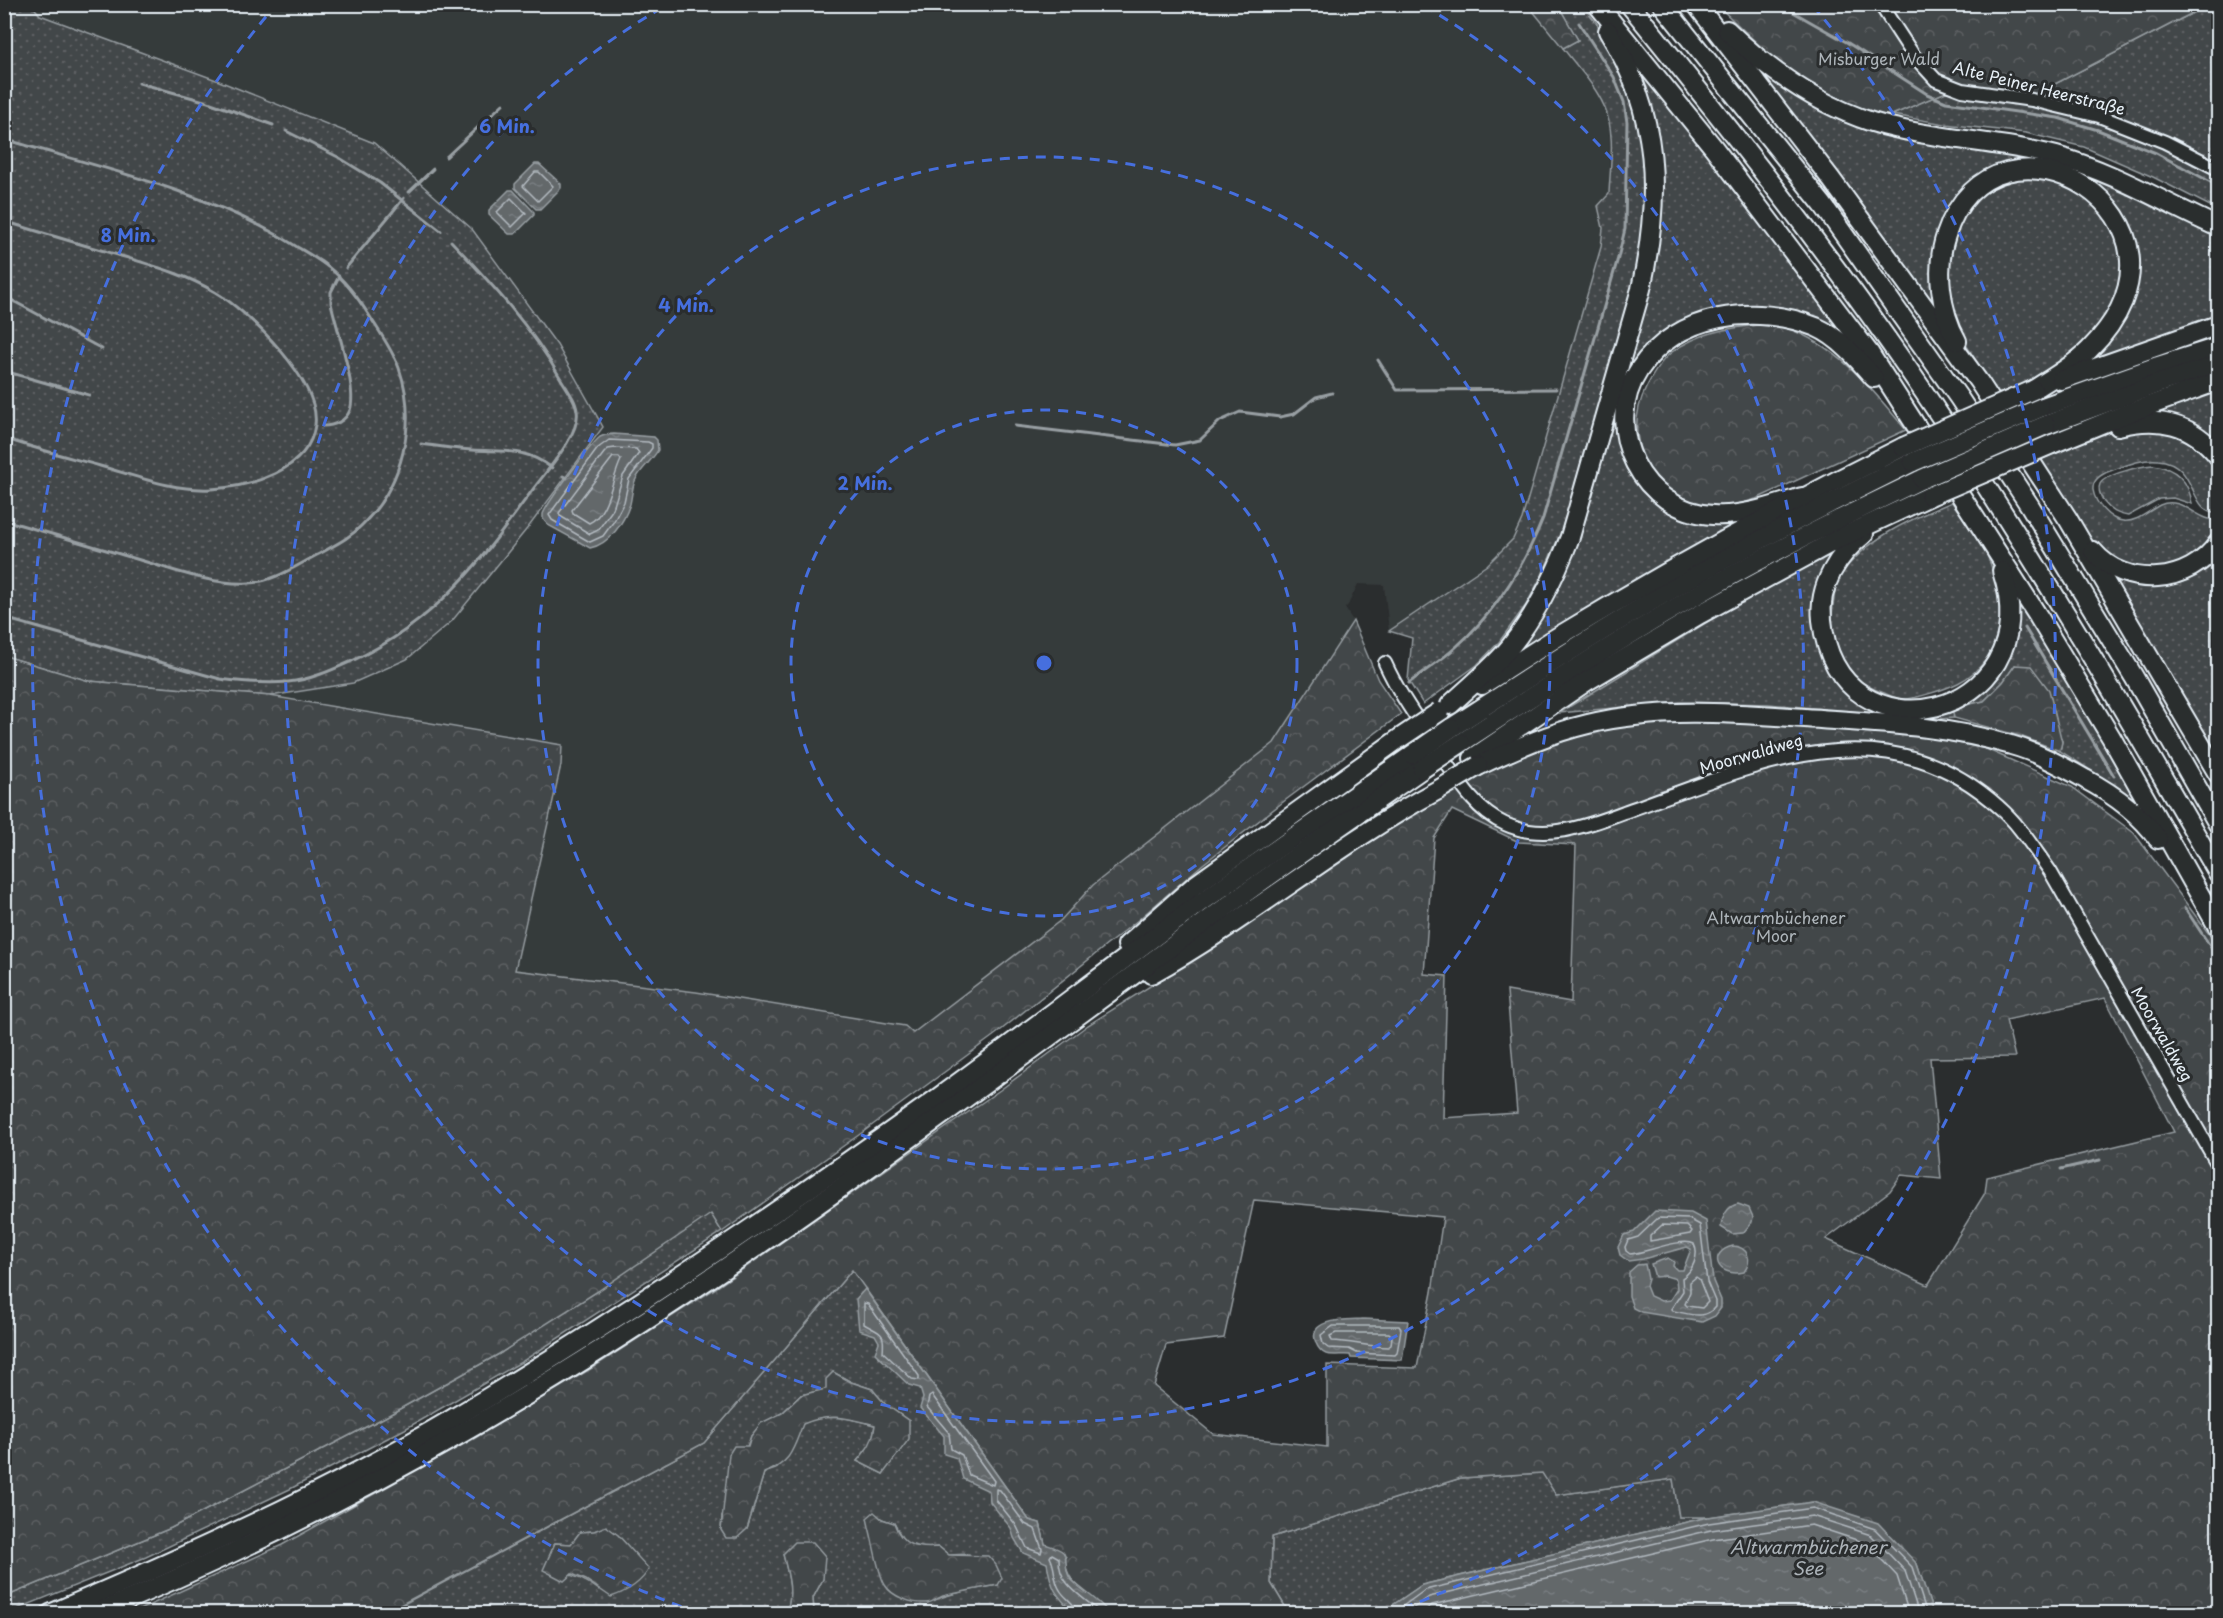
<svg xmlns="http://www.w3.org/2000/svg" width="2223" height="1618" font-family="'Playpen Sans',sans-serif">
<defs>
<pattern id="green-dots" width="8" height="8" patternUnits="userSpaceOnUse" patternTransform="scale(1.5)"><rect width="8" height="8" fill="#424648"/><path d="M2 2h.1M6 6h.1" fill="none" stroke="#5d6163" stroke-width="1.8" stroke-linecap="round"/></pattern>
<pattern id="forest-crowns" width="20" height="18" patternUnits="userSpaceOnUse" patternTransform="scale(1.5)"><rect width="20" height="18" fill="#424648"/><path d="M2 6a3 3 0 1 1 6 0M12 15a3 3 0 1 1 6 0" fill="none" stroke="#5d6163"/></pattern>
<pattern id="water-ripples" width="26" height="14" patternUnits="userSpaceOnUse" patternTransform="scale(1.5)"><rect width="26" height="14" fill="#63686b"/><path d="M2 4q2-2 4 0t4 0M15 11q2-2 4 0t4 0" fill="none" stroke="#797e81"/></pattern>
</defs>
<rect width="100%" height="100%" fill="#2a2d2e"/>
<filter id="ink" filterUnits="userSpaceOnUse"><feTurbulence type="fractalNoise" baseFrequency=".0167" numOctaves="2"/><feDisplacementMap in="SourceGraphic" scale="12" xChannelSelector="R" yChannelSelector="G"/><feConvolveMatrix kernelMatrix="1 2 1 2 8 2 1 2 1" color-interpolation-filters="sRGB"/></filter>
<g filter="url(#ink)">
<path fill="#363a3b" d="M32,5H1528L1599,95L1605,107L1608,118L1610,139L1609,195L1598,206L1603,228L1601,247L1522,519L1513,539L1505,549L1487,565L1389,631L1384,585L1358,584L1348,605L1345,608L1353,621L1274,743L1093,885L1061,920L913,1033L905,1026L696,992L515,970L561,765L562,745L270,696L353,683L407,659L452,621L530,525L603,427L374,143L219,81L39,15Z"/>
<g fill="url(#green-dots)" stroke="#959ca0" stroke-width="1.5" fill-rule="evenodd">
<path d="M4,5H32L40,15L219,81L374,143L472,229L557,345L603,427L530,525L452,621L407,659L353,683L270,696L89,681L5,656Z"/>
<path d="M1558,5H1582L1596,22L1618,60L1638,129L1648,183L1643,247L1614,361L1560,534L1542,575L1526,605L1499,642L1477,665L1423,704L1408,680L1412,638L1389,631L1487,565L1513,539L1522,519L1601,247L1603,228L1598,206L1609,194C1610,167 1616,132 1604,106C1595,85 1577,67 1563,48L1578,40Z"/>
<path d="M2208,5H2218V210L2153,177L2084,147L2026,133L1945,124L1892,115L1948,91L2016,104Z"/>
<path d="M1620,39L1846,334L1737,310L1634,365L1630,472L1643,489L1746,520L1499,670L1536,618L1658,220Z"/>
<path d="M1745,58L1786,89L1984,148L2086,171L2218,233V318L2090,361L2130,293L2113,202C2093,181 2073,170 2045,165L1960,198L1935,306L1885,236Z"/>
<path d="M2039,175L2078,187L2116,229L2123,271L2111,311L2068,361L2017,389L2016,387L1997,394L1963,340L1950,305L1947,249L1970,203L2001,182Z"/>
<path d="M2218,387V444C2198,426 2180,413 2151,413Z"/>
<path d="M2117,428L2176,429L2218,464V512C2188,515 2199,463 2158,460C2143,458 2124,466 2110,471C2102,474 2092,480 2093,490C2095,503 2109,520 2123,521C2136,523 2148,511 2160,505C2177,497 2191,512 2206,518C2211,520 2214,519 2218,522V533L2215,540L2193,561L2141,572L2098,549L2086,535L2038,461L2066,449L2065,445Z"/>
<path d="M2153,465C2177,468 2189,481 2192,504L2173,498L2159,499L2128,516C2117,514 2111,511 2104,502C2101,497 2097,490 2100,484C2105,474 2142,466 2153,465Z"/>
<path d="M1952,502C1963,519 1979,537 1987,555C2006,601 2008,657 1958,683C1946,689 1913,700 1901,699C1896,698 1889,695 1884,693C1840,677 1826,643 1834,599C1835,592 1835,582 1839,577C1866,538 1911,519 1952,502Z"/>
<path d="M1830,553L1819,582L1814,614L1817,636L1829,666L1887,710L1980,689L2013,587L2150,815L2108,781L2060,751L2062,741L2015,665L2003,682L1984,701L1953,707L1954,718L1939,719L1768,704L1680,702L1559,713L1769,584Z"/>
<path d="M2218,561V586L2214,620L2211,663L2218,732V766L2098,563L2116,573L2210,565Z"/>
<path d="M711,1213L722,1232L523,1361L405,1429L290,1489L146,1557L5,1614V1597L171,1528L385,1417L499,1354Z"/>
<path d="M852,1270L1108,1613H814L813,1598L823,1579L783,1554C788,1574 794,1594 786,1613L514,1614L471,1606L458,1609L457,1613L385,1614L704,1443ZM833,1372L851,1382L872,1389L885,1404L909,1421L883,1474L857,1461L872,1442L875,1425L846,1418L820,1417L802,1424L776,1469L764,1473L747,1529H721L722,1516L751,1436L762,1423L782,1413L801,1395L826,1389ZM874,1513L882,1519L894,1523L905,1543L925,1548L939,1547L949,1555L969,1554L998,1585C974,1589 950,1593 927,1603ZM606,1527L618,1535L648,1569L599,1590C581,1576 565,1573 544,1570L555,1543L571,1544L580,1532L594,1531Z"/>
<path d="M1543,1473L1556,1495L1673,1479L1679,1517H1708L1422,1585L1381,1613H1289L1271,1583L1272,1537L1461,1478Z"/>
</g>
<g fill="url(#forest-crowns)" stroke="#959ca0" stroke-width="1.5" fill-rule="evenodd">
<path d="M1528,5H1558L1578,40L1563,48Z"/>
<path d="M1717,5H2208L2016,104L1948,91L1892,115H1876L1800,84Z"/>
<path d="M1758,325C1767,326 1778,326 1786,328C1839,346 1872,389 1906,430L1756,499C1749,501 1741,504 1734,506C1666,515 1615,451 1646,388C1652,376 1661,360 1672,352C1698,333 1727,328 1758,325Z"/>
<path d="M1353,621L1378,680L1401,714L1287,799L1203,864L1138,920L996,1034L863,1132L722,1232L711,1214L598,1291L499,1354L385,1417L171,1528L5,1597V656L89,681L270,696L562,745L561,765L515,970L696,992L905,1026L913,1033L1061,920L1093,885L1274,743Z"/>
<path d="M2015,665L2031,666L2049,690L2062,742L2060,751L2020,736L1954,718L1952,708L1984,701L2003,682Z"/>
<path d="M1692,718L1917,734L1986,749L2072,787L2134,833L2218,946V1613H1933L1917,1564L1813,1502L1709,1517H1679L1673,1479L1556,1495L1542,1473L1461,1478L1272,1537L1271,1583L1289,1613H1108C1105,1606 1100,1605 1094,1600C1080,1588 1063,1577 1066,1557L1045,1544L1040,1523L1029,1520L852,1270L704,1443L385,1613H338L309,1606L308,1610L310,1613L130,1614L282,1545L475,1438L592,1368L713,1290L1000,1090L1088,1025L1249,924L1413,812L1481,771L1545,743L1590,730ZM1452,810L1519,842L1576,845L1571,1002L1507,991L1517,1113L1443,1118L1447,976L1424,974L1434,838ZM2105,998L2174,1132L1987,1177L1985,1193L1928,1285L1826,1239L1890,1191L1901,1175L1941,1179L1930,1058L2015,1057L2006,1020ZM1254,1200L1443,1217L1432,1292L1417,1368L1327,1365V1447L1213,1434L1154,1386L1166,1345L1224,1338Z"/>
<path d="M833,1372L851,1382L872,1389L885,1404L909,1421V1439L883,1474L857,1461C868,1449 873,1441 875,1425C847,1418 830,1412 803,1424C793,1450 791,1463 764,1473L747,1529L737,1538H726L721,1530L729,1454L734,1446H748L751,1436L761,1423L782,1413L801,1395L826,1389V1379Z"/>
<path d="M874,1512L882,1519L894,1523C902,1546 916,1549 939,1547L949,1555L988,1556L996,1565L1002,1578L998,1585C979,1588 962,1592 943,1596C938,1598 932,1603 926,1603C913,1604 892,1597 885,1585C878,1574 873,1541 869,1527L867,1518Z"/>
<path d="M606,1526L618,1535L649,1569C641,1583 626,1592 611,1597L586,1580L572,1574L564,1581L543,1570L555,1543L571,1544L580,1532L594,1531Z"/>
<path d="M795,1542H813L825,1556L823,1579L813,1598L814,1613H786C794,1594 788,1574 783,1554Z"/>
<path d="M471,1606L510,1612L514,1613H457L458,1609Z"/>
</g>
<g fill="url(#water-ripples)" stroke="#989fa3" stroke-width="1.5">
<path d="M535,164H539L561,184V188L540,209H536L515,188V184Z"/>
<path d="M509,190H513L534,212V215L515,234H509L489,215V210Z"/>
<path d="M614,434L654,437L657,440L658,450C652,461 640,469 635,481C632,488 632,496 630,504C624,522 610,544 590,548L548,525L543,519V514C547,503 591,444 600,437C604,435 610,434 614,434Z"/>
<path d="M1738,1204L1749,1208L1753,1217L1752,1222L1743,1233L1732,1234L1721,1227C1722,1216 1728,1206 1738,1204Z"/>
<path d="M1655,1211L1691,1213L1706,1221L1713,1281L1721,1300V1308L1715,1316L1702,1322L1641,1312L1633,1308L1629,1296V1272L1637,1265L1645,1264L1648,1279L1646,1286L1650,1296L1661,1301L1670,1300L1677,1289L1676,1279L1666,1276L1655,1277L1651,1264L1668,1258L1674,1262L1673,1266L1677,1270H1683L1691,1249L1687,1247L1643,1259L1628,1261L1620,1255L1618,1247L1624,1235L1634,1232Z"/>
<path d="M1733,1246C1748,1247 1753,1260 1744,1272C1716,1278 1707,1252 1733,1246Z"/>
<path d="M865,1289L1029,1520L1040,1523L1045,1544C1050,1546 1059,1548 1063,1552C1068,1557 1064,1570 1070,1578C1079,1589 1103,1602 1108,1613H1074C1056,1595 1051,1589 1047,1563L1023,1553L1014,1538L1011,1528L990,1502L989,1491L963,1479L957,1458L944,1454V1436L920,1408L923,1398L920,1388L909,1385L875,1353L879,1342L875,1335L859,1330L856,1299Z"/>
<path d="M1363,1319L1408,1321L1402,1360L1351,1358L1350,1355C1343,1354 1333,1356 1326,1354C1321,1352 1318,1348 1316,1343C1306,1317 1349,1320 1363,1319Z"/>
<path d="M1813,1502L1878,1523L1917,1564L1933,1613H1381L1422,1585L1708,1517Z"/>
</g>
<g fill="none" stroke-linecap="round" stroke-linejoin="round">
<g stroke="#b3bac0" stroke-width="1.5">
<path d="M535,172H539L553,186L538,201L523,186Z"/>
<path d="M511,198L526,213L512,227L497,212Z"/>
<path d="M609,440L648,442L652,444V448L629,479L624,502L614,521L603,536L590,542L552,520L549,515L598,448Z"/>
<path d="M615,448L636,449L639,453L623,476L613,509L598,530L590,534L560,516L559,513L604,453L608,449Z"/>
<path d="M613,457H619L621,460C612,478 608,515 589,523L573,513L572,510Z"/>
<path d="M1658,1218L1689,1219L1700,1225L1707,1282L1715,1301V1307C1704,1321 1688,1313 1673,1311L1671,1309L1683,1291L1682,1278C1692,1272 1700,1255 1694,1244C1682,1237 1645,1253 1630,1254L1626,1251L1625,1247L1628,1240L1638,1237Z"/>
<path d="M1662,1225L1687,1226L1692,1231L1690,1234L1650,1241V1236Z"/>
<path d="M1696,1277L1699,1279L1708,1302L1702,1308L1687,1306L1685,1304L1690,1292V1282Z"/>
<path d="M864,1303L868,1304L919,1376V1380L912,1379L883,1352C885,1331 881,1334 864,1324Z"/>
<path d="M1333,1326H1399L1401,1329L1397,1353L1395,1355L1357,1353L1349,1349L1328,1348L1323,1344L1321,1335Z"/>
<path d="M1336,1333H1389L1392,1336L1391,1345L1388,1347C1368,1346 1351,1342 1332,1341L1330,1336Z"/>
<path d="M932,1395L994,1481L993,1485L969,1475L962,1455L951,1449L949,1433L927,1407L929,1397Z"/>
<path d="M996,1489L1000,1490L1025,1524L1035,1529L1042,1549L1041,1553L1027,1548L1016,1525L996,1500Z"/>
<path d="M1078,1614C1076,1603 1065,1599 1060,1590C1053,1580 1056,1568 1050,1557L1052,1554L1059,1558C1058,1586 1083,1596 1102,1614"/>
<path d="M1392,1614L1425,1590L1709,1523L1813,1508L1875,1529L1912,1567L1927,1614"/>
<path d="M1405,1614L1429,1597L1711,1530L1812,1516L1871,1535L1905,1571L1919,1614"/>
<path d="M1420,1614L1432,1605L1713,1539L1811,1525L1866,1543L1897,1576L1909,1614"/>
</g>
<g stroke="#989fa3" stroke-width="3">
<path d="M1779,4L1848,43L1927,94L1946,102L2058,118L2098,130L2156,153L2218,186"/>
<path d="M139,83L208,102L273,125"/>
<path d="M286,131L338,157L380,183L441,231"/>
<path d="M4,139C102,168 207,191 294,245C307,253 322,261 333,271C350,286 362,304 374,323C383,337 393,352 399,368C418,423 403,485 362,525C350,538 335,545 319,554C297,565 274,582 249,583C213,585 177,571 143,561C97,547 51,534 4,520"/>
<path d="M446,157L503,104"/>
<path d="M409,192L433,169"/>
<path d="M4,221C42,233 80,244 118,255C151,265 185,274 215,292C249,312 321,382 315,425C309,471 249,487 211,489C173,491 136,476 100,466C68,457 36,449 4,438"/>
<path d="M346,268L404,198"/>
<path d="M4,296L102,349"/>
<path d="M4,334L8,326"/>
<path d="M1378,360L1397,390L1556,389"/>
<path d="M4,371L89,395"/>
<path d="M323,426C334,426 346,421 350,410C358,389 336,327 331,303V292L339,276"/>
<path d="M1015,426L1175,445L1200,440L1220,421L1240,412L1280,417L1294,414L1316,397L1332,393"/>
<path d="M421,444C438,446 455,449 472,450C504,452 524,447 552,468"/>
<path d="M563,476L567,478"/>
<path d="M4,618L220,679C243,682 265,684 288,682C310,680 332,670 352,661C438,621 480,562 534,488C547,470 581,433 577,411C576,400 567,389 561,379C531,327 492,284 451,241"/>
<path d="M2025,628L2114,776"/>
<path d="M1409,683C1424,671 1442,660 1456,647C1495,612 1524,566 1543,518L1618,258L1625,229L1627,122L1624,102L1614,77L1579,23"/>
<path d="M2185,908L2218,958"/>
<path d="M2061,1169L2100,1160"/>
</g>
<defs>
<g id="minor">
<path d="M1880,4L1914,56L1936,80L1962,90L2032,100L2099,116L2165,142L2218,169"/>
<path d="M1385,663C1398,692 1416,717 1434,744C1453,772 1472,810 1505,824C1544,842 1587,826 1624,812C1750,768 1882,701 1999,807C2020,825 2034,849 2050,871L2218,1165"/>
</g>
<g id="highway">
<path d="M1597,4L1714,148L1870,354L2038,616L2111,737L2218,927"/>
<path d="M1629,4C1737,137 1843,271 1938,413C2038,562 2129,718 2218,873"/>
<path d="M1662,4L1823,205L1959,398L2030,506L2134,677L2218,824"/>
<path d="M1696,4L1831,179L1979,382L2068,519L2218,774"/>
<path d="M1727,30C1769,71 1816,104 1872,122C1931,140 1996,140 2056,156C2114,172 2164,203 2218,227"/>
<path d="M1957,341C1940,311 1935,267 1946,235C1994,87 2222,217 2089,350C2073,366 2052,378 2033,390"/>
<path d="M2061,380L2218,325"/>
<path d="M2040,408L2158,366L2218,347"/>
<path d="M2046,425L2162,382L2218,365"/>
<path d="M2118,426C2159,416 2192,423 2218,456"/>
<path d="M2052,444L2123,415L2218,381"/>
<path d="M1802,497C1773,506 1743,517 1713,515C1643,512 1600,429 1639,370C1676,313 1756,303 1816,327C1839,337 1858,359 1874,378"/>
<path d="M1864,534C1838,554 1818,586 1822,620C1837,768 2051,719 2002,571"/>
<path d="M2093,551C2126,590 2190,584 2218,543"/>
<path d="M1482,685C1508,669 1533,652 1559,636C1671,568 1786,505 1903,447"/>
<path d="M1450,705C1470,686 1493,668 1510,647C1537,613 1555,577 1570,537L1641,289C1661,197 1660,114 1608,31"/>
<path d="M1451,728C1528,678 1604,628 1683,583C1758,539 1836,500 1913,462"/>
<path d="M1461,743C1537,693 1612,644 1690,599C1765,555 1843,517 1922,479"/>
<path d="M1473,758L1587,681L1700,614L1838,539L1930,496"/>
<path d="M1478,766C1514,749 1550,733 1588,724C1659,707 1733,713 1805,718C1874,723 1944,725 2011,745C2037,752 2062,766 2085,779C2113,794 2139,812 2158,839"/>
<path d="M1127,945L1194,886L1400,738"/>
<path d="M1151,974C1250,919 1337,844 1438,790"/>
<path d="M50,1614C187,1556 323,1495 452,1419C620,1320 780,1211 939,1097C1029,1032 1116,964 1206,899C1274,850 1344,803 1412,755"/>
<path d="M94,1614C219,1562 340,1503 457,1436C724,1284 968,1095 1215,915C1283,865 1353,817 1422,769"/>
</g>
</defs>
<use href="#minor" stroke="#e8f1f8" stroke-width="16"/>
<use href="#highway" stroke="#e8f1f8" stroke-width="22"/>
<use href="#minor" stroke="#2a2d2e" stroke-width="12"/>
<use href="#highway" stroke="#2a2d2e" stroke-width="18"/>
<defs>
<g id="highway-bridge">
<path d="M1903,447L2033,390"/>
<path d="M1913,462L2040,408"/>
<path d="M1922,479L2046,425"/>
<path d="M1930,496L2052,444"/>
<path d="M1400,738L1439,712"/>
<path d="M1412,755L1451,728"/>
<path d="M1422,769L1461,743"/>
<path d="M1438,790L1478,766"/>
</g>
</defs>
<use href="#highway-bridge" stroke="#e8f1f8" stroke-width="22" stroke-linecap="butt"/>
<use href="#highway-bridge" stroke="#2a2d2e" stroke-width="18"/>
</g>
</g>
<g fill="none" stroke="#466fde" stroke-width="3" stroke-dasharray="10 8">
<circle cx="1044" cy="663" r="253"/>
<circle cx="1044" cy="663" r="506"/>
<path d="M1424 6A759 759 0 1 1 665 6"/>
<path d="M698 1613A1011 1011 0 0 1 275 6M1813 6A1011 1011 0 0 1 1390 1613"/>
</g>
<g text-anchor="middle" stroke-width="6" stroke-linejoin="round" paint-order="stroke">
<g font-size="16" fill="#aeb5ba" stroke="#2a2d2e">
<text x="1879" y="65">Misburger Wald</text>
<text x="1776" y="924">Altwarmbüchener<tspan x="1776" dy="18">Moor</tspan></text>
</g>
<g font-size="16" fill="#e8f1f8" stroke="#2a2d2e">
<text transform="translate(2039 88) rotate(14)" y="6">Alte Peiner Heerstraße</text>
<text transform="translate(1751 754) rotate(-16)" y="6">Moorwaldweg</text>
<text transform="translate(2162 1034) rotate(60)" y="6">Moorwaldweg</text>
</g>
<g font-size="18" font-style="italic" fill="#acb3b9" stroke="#2a2d2e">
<text x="1808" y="1554">Altwarmbüchener<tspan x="1808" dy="21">See</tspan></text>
</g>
</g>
<circle cx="1044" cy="663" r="9" fill="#466fde" stroke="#2a2d2e" stroke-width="3"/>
<g font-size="18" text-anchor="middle" font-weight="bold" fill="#466fde" stroke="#2a2d2e" stroke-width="6" stroke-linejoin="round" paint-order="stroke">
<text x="507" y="133">6 Min.</text>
<text x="128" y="242">8 Min.</text>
<text x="686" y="312">4 Min.</text>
<text x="865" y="490">2 Min.</text>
</g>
<rect width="2223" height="1618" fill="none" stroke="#2a2d2e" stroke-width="24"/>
<rect x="12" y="12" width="2199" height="1594" fill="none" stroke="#e8f1f8" stroke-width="2" filter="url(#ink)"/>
</svg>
